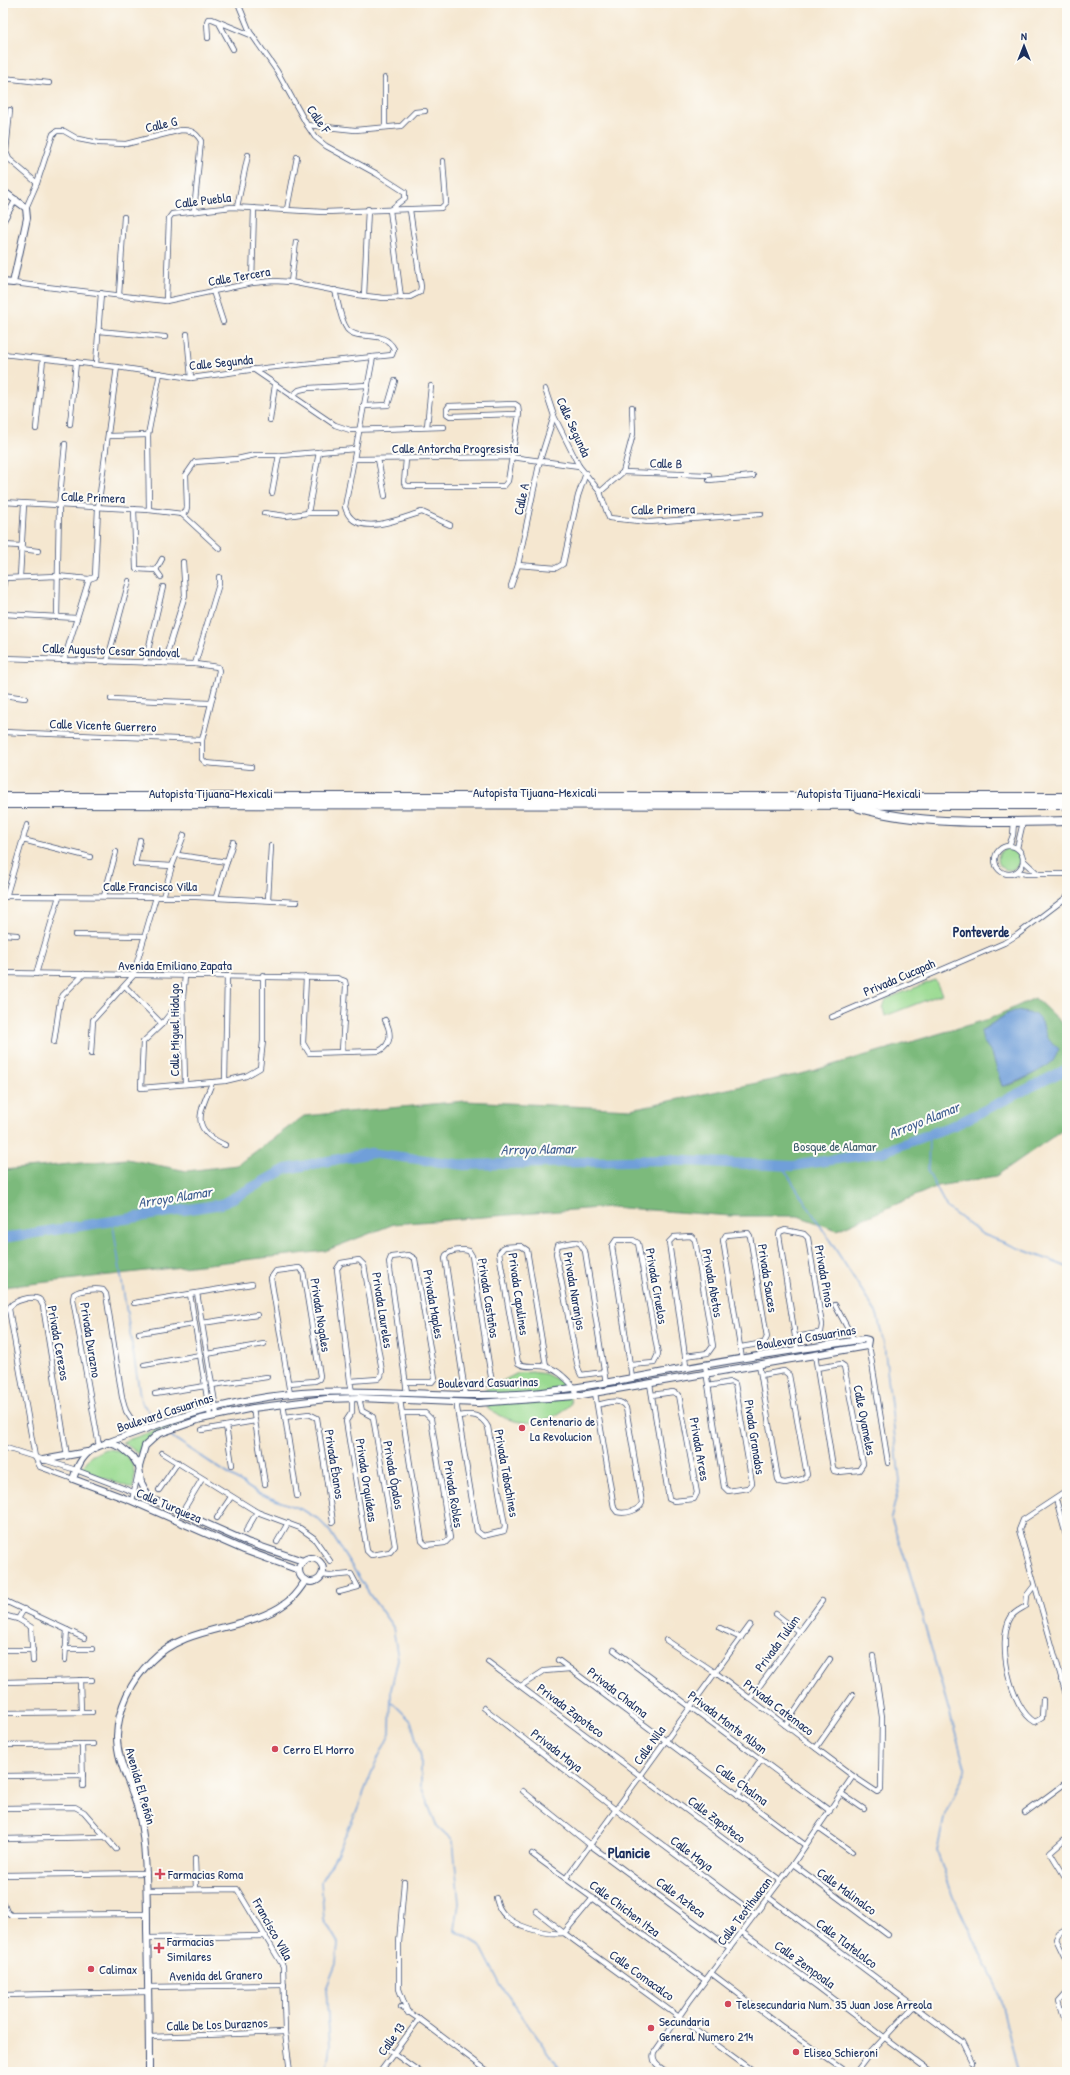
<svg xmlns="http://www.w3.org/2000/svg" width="1070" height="2075" font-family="'Patrick Hand',sans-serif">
<rect width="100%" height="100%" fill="#fdfcf7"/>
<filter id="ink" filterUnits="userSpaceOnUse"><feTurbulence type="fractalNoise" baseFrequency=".025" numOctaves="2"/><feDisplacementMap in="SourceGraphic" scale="8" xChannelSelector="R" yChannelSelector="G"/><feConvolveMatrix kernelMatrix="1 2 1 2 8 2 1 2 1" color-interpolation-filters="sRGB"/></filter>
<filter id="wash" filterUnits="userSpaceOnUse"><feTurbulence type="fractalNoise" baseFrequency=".012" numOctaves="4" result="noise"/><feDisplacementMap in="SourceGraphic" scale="16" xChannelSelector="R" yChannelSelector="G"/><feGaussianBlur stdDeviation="0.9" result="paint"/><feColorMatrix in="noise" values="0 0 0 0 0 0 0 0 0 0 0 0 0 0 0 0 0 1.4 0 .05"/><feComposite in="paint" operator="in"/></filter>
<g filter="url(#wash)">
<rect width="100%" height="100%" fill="#f5e7d0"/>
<g fill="#9ada91" stroke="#5a8478">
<circle cx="1009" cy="859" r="11"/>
<path d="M935,980L942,994L885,1016L883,1008L886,999Z"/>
<path d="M532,1372L546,1374L567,1385L571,1403L569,1406C544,1428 515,1427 488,1409L485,1390L518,1373Z"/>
<path d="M184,1420V1422L154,1434L143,1444L138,1454L131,1448L122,1442Z"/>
<path d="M105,1449C130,1449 138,1466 133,1489L81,1469L91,1456Z"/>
</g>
<path fill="#7bba7b" stroke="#4b746c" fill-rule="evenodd" d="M1035,998L1067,1028V1127L996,1176L938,1186L837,1230L798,1216H730L610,1207L394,1224L325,1251L3,1287V1170L127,1159L187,1171L237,1165L304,1116L465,1101L631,1109L805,1073L989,1019ZM1007,1014L1042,1022L1052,1061C1038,1070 1020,1085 1002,1086L992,1053L981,1031Z"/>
<path fill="#709fd9" stroke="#46679c" d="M1015,1011L1034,1014L1042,1022L1047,1038L1059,1049C1057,1053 1055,1058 1053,1061C1045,1069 1013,1085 1002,1086L992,1053L983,1041L981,1031L1007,1014Z"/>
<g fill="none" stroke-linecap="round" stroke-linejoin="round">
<g stroke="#709fd9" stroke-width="1.5">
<path d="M929,1134L928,1172L947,1208L982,1234L1067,1267"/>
<path d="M782,1166L877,1314L884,1344L900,1482L891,1518L909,1570L966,1771L945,1814L937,1851L953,1896L998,1990L1018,2072"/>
<path d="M112,1219L141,1402L158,1422"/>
<path d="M166,1433L257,1493L303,1510L318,1519L329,1530L370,1595L393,1627L398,1659L391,1690L390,1734L375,1764L356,1812L336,1856L321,1881L324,1919L338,1943L336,1964L326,1989L330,2046L326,2072"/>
<path d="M391,1701L411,1721L421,1757V1786L436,1825L453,1841L459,1903L455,1930L480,1945L501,1986L562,2072"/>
</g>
<path stroke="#709fd9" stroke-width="10" d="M3,1238L222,1204L286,1169L371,1153L464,1165L665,1160L793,1166L882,1152L957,1124L1067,1069"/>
</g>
</g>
<g filter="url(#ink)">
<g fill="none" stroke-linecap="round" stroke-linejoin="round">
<defs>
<g id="street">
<path d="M238,3L250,32L277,71L307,125L315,137L326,146L377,174L405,192V198L390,210L401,298"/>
<path d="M219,23L233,49"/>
<path d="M208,38L207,22L208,19H212L253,36"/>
<path d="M3,78L49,83"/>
<path d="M385,78V127"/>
<path d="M10,110L6,152L9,159L37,183"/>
<path d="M307,125L355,130L401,126L415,112L425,111"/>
<path d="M237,207L248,155"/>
<path d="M26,208L37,183L53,134L57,131H64L78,139L99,143L126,144L181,130C191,130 196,132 201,141L194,211"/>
<path d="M287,209L297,157"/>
<path d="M3,222L16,199"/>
<path d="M291,282L296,242"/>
<path d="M13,283L166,301L252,283L274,281L291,282L357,295L384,298L410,297L420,292L421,287L410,210"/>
<path d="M252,283L254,208"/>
<path d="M213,291L223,322"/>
<path d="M119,295L124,217"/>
<path d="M364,296L368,209"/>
<path d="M166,301L169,218L172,214L232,207L324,212L441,208L446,203L443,161"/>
<path d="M98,331L165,337"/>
<path d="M187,334L191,378"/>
<path d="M3,354L117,367L191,378L265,368L392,355L394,349C383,328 358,342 347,329C340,319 338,302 335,290"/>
<path d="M373,357L345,507C354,540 400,518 422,512L450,525"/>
<path d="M96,364L101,293"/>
<path d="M253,369L335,425L350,430L444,427"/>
<path d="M545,389L554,416L579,466L600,492L609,518L649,522L761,514"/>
<path d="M292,396L299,390L308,388L368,385"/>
<path d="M363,406L388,405L395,381"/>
<path d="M270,420L275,385"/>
<path d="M70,424L76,362"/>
<path d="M427,427L431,386"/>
<path d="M36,429L43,359"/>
<path d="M109,436L148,435"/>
<path d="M354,459L511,457L579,466"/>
<path d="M378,459L385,496"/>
<path d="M406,459L404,483L407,486H504L508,481L519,414L518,406L515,404L449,406L447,409V414L450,416L519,414"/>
<path d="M623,472L709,475"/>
<path d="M709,480L753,476"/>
<path d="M600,492L623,472L633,434L632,407"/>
<path d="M272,493L279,455"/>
<path d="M3,502L149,510L182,514"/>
<path d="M134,509L136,569L156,570L161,577"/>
<path d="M149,510L148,435L160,373"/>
<path d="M264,513L286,516L308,513H336"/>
<path d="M308,513L319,452"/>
<path d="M182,514L186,511L187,507L186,475L195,462L237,459L255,455H283L355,449"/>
<path d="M182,514L220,549"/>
<path d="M3,545L21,546"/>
<path d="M21,549L38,551"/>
<path d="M518,565L556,568L563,564L578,496L586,473"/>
<path d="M156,570L162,559"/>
<path d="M3,576L5,578L57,576L89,579L95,577L98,508L117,367"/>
<path d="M20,577L24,504"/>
<path d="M511,586L518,565L540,460L554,416"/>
<path d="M3,587L5,578"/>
<path d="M3,614L77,618"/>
<path d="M57,617L59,507L65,444"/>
<path d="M3,658L195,664L218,667L219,671L202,740V759L206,763L251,767"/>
<path d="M64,660L89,579"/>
<path d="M107,662L129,581"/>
<path d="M145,663L163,587"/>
<path d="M164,663L185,595L183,562"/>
<path d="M195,664L219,584V577"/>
<path d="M3,695L25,698"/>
<path d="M111,699L210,703"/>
<path d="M3,732L202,740"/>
<path d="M23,840L90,857"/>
<path d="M140,840L135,864L172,866"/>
<circle cx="1009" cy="860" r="14"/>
<path d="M1009,846L1013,835L1014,822"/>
<path d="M1017,848L1023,822"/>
<path d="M178,855L227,862"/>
<path d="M1023,860L1038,874"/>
<path d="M1017,872L1027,874H1067"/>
<path d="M3,896L196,897L297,902"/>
<path d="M104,896L116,852"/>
<path d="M6,897L27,825"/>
<path d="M163,897L172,866L184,835"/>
<path d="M216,897L233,842"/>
<path d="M268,900L271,846"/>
<path d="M3,934L17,935"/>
<path d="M75,935L145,936"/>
<path d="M3,973L337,978L345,981L346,986L342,1051"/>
<path d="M36,974L59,896"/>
<path d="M306,977L303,1043L309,1053L379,1051C393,1044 391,1031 385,1020"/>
<path d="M125,986L162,1024"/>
<path d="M183,997L162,1024L143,1042L141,1088L225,1081L246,1076L260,1068L263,1041V975"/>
<path d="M832,1017L1004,943L1017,935L1067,897"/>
<path d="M54,1042L60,1001L63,995L84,974"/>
<path d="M91,1054L93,1020L133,976L156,897"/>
<path d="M225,1081L227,976"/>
<path d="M212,1083C200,1113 189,1129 225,1145"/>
<path d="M185,1084L183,997L185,976"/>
<path d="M197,1293L217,1415"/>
<path d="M190,1294L210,1416"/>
<path d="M134,1303L252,1284"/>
<path d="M835,1305L854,1340"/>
<path d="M202,1323L257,1315"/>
<path d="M139,1333L194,1324"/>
<path d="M796,1337L818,1333L821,1332L822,1325L808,1238L804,1234L785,1230L780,1232L779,1235L797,1349"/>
<path d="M867,1346L870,1351L888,1463"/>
<path d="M741,1347L764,1343L767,1337L750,1236L748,1233L726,1235L723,1240L742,1359"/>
<path d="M207,1354L264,1344"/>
<path d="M815,1355L833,1468L834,1471L839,1472L859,1470L863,1464L844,1366L841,1364L817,1368"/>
<path d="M685,1356L708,1353L713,1346L695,1240L691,1236L674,1237L669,1242L685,1356L686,1368"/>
<path d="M759,1364L778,1479L780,1482L785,1483L803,1479L807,1475L789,1375L784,1371L761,1375"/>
<path d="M144,1365L200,1355"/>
<path d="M630,1365L654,1363L658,1354L638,1243L633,1240H616L612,1246L630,1365L632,1378"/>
<path d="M705,1365L724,1487L728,1491L748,1488L752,1483L735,1384L731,1382L708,1386"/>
<path d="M546,1366L527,1250L521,1246L504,1247L499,1253L518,1363C526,1369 538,1364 547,1367C559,1370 567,1380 575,1388L576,1396"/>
<path d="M604,1372L581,1375L578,1368L556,1253L558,1245L575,1242L580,1243L585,1251L606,1383"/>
<path d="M350,1381L378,1379L381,1376L382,1371L364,1265L359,1260L341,1263L337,1269L350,1381L352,1392"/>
<path d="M407,1382H432L435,1378L415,1259L409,1255L391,1257L389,1262L407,1393"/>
<path d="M289,1383L315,1381L319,1379L320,1376L303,1271L299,1268L276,1271L271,1278L290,1394"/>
<path d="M650,1384L669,1499L674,1501L694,1499L697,1493L679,1395L673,1392L652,1395"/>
<path d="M212,1385L267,1377"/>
<path d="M464,1385L486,1384L489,1383L491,1377L472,1256L469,1251C462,1249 451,1250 446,1255L445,1258L464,1385L466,1395"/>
<path d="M595,1393L614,1508L617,1512C625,1514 639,1511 642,1503L626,1408C621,1397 607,1403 597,1405"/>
<path d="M155,1394L205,1386"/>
<path d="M352,1398V1412L346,1421L367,1551L371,1555L390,1552L395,1546L373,1417L362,1411L359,1398"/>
<path d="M400,1400L402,1413L422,1541L426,1545L445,1543L450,1538L431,1419L425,1413H402"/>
<path d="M457,1402V1408L477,1531L483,1536L504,1531L505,1526L488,1427C481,1414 472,1414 459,1416"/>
<path d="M283,1403L297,1496"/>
<path d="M253,1408L265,1484"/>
<path d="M285,1417L309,1414L317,1418L333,1522"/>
<path d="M226,1426L232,1465"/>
<path d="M202,1430L255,1421"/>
<path d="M99,1446L73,1299L74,1294C80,1290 95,1288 103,1290L106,1294L122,1397L126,1411L139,1431"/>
<path d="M3,1447L76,1470L149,1498"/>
<path d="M162,1453L257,1512L300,1528L314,1538L330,1561"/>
<path d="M67,1456L43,1306C43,1305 40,1301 40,1300C34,1295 12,1300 9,1309L35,1457L40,1467L73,1479"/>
<path d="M159,1490L178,1462"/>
<path d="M1067,1491L1023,1520L1019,1530L1067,1698"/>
<path d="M1056,1499L1067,1539"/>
<path d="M132,1501L138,1473"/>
<path d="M181,1514L202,1479"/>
<path d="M217,1518L231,1497"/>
<path d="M246,1531L257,1512"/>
<path d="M277,1542L288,1523"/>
<path d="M322,1575L330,1576L351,1574L358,1587L339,1592"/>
<path d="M1034,1586L1027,1595L1026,1606C1021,1609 1014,1612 1011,1617C996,1640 1010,1708 1035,1722L1042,1718L1043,1700"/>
<path d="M3,1600L84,1638"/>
<path d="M776,1614L799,1632"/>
<path d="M3,1615L18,1619L31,1627L33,1661"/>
<path d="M18,1619L24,1609"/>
<path d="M720,1628L741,1638"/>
<path d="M666,1640L716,1673L853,1776L877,1792L881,1789L882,1717L873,1656"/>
<path d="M65,1649H92"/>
<path d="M3,1650H33"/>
<path d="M614,1650L830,1811"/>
<path d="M65,1660L67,1630"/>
<path d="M558,1660L805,1845"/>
<path d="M488,1662L780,1880"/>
<path d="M80,1680L81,1712"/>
<path d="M1061,1680L1067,1675"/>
<path d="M3,1682L92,1680"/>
<path d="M521,1686L544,1671L570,1669"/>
<path d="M750,1699L822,1601"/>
<path d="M484,1708L616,1810L755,1914"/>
<path d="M3,1713L92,1712"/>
<path d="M785,1725L830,1659"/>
<path d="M82,1744L83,1786"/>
<path d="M3,1745L93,1744"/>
<path d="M816,1748L853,1695"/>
<path d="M3,1776L83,1775"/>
<path d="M523,1791L590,1845L730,1948"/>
<path d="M842,1794L864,1809"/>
<path d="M738,1795L761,1760"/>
<path d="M3,1808L75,1807L84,1812L116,1849"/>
<path d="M1025,1813L1067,1782"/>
<path d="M818,1828L852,1852"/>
<path d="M1067,1837L1050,1852L1067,1880"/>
<path d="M3,1839L104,1837"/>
<path d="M532,1854L705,1980"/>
<path d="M195,1858L196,1889"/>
<path d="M793,1864L888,1935"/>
<path d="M3,1875L147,1873"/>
<path d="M566,1878L750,1625"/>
<path d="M404,1882L399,1943V1989L408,2013"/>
<path d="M147,1890L237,1889L283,1966L285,2032L290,2072"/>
<path d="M768,1897L962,2042L972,2062"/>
<path d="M496,1898C497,1901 498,1906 500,1909C510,1927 546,1935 564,1933L593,1898"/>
<path d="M3,1902L7,1912L11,1915L147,1914"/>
<path d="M536,1911L564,1933L754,2072"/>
<path d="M1067,1929L1059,1934L1056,1939L1067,1962"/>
<path d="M742,1932L818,1987L930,2072"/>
<path d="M148,1938L266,1936"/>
<path d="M711,1973L781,2026L846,2072"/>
<path d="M148,1987L284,1985"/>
<path d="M1067,1992L1059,2001L1067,2028"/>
<path d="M3,1995L148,1992"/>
<path d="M401,2007L419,2019L489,2072"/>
<path d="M149,2037L285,2032"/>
<path d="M385,2047L420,2072"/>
<path d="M380,2072L419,2019"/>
<path d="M667,2072C660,2067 651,2063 654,2053L689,2002L793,1864L853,1776"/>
<path d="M856,2072L871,2052L914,2006"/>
</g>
<g id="secondary">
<path d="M3,191L26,208L27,218L13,283L3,282"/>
<path d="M107,1442L121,1447L132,1456L139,1467L141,1482L149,1498L247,1542L303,1561"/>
<path d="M43,1460L87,1452"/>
<path d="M139,1467L145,1446L158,1434L201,1419L253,1408L326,1399L359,1398L478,1403L576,1396L867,1346L868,1340L864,1339C805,1349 746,1357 687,1368C635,1377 585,1388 532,1393C461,1399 389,1389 318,1392C241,1395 169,1419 99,1446C84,1452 78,1464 73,1479L132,1501L244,1550L299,1570"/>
<circle cx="311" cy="1570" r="12"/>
<path d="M149,2072C149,2024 148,1977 147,1929C147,1898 147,1867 143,1836C141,1822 139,1807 133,1794C126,1775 117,1758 117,1736C118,1708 131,1681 151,1661C188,1623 247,1632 286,1603C295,1597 300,1588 306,1580"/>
</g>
<g id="highway">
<path d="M3,797H1067"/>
<path d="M3,804L1067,805"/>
<path d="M859,808C925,826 998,822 1067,821"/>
</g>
</defs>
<use href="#street" stroke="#3c4b6f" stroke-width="6"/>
<use href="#secondary" stroke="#3c4b6f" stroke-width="8"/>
<use href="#highway" stroke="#3c4b6f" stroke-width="10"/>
<use href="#street" stroke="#fff" stroke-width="4.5"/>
<use href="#secondary" stroke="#fff" stroke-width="6"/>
<use href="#highway" stroke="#fff" stroke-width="8"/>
</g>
</g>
<g fill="#d1495b" stroke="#fdfcf7" stroke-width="1.5">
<circle cx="522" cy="1428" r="4"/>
<circle cx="275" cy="1749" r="4"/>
<path d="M158 1868h4v4h4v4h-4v4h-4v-4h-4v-4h4z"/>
<path d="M157 1942h4v4h4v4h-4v4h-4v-4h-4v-4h4z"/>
<circle cx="91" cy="1969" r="4"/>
<circle cx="728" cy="2004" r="4"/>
<circle cx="651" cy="2028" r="4"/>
<circle cx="796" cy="2052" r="4"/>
</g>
<g text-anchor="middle" stroke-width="4" stroke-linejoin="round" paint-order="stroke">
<g font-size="13" fill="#1b2f5e" stroke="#fdfcf7">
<text transform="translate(319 119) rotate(55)" y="5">Calle F</text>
<text transform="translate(161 124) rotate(-13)" y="5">Calle G</text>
<text transform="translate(203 200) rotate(-7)" y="5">Calle Puebla</text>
<text transform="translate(239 276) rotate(-10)" y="5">Calle Tercera</text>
<text transform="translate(221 362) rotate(-6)" y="5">Calle Segunda</text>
<text transform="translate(574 427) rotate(65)" y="5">Calle Segunda</text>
<text x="455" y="453">Calle Antorcha Progresista</text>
<text transform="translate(666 463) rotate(2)" y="5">Calle B</text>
<text transform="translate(93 497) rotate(2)" y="5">Calle Primera</text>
<text transform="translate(521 499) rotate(-78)" y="5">Calle A</text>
<text transform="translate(663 509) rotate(-1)" y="5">Calle Primera</text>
<text transform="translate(111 650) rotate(2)" y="5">Calle Augusto Cesar Sandoval</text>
<text transform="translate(103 725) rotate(2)" y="5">Calle Vicente Guerrero</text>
<text x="535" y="797">Autopista Tijuana-Mexicali</text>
<text x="211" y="798">Autopista Tijuana-Mexicali</text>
<text x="859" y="798">Autopista Tijuana-Mexicali</text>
<text x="150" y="891">Calle Francisco Villa</text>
<text x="175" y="970">Avenida Emiliano Zapata</text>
<text transform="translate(899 977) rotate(-23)" y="5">Privada Cucapah</text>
<text transform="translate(174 1030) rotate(-90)" y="5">Calle Miguel Hidalgo</text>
<text transform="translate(825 1276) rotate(80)" y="5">Privada Pinos</text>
<text transform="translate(768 1278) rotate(81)" y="5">Privada Sauces</text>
<text transform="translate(713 1283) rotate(80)" y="5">Privada Abetos</text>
<text transform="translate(657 1286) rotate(80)" y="5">Privada Ciruelos</text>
<text transform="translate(575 1291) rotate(80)" y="5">Privada Naranjos</text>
<text transform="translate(519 1294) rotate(82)" y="5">Privada Capulines</text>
<text transform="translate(489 1298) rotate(81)" y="5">Privada Castaños</text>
<text transform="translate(434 1304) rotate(80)" y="5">Privada Maples</text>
<text transform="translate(383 1310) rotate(81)" y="5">Privada Laureles</text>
<text transform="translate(321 1315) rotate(81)" y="5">Privada Nogales</text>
<text transform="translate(806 1337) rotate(-9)" y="5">Boulevard Casuarinas</text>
<text transform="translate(91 1340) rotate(81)" y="5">Privada Durazno</text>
<text transform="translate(59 1343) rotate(80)" y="5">Privada Cerezos</text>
<text transform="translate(488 1382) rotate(-1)" y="5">Boulevard Casuarinas</text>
<text transform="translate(165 1412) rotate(-18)" y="5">Boulevard Casuarinas</text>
<text transform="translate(865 1420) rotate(79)" y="5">Calle Oyameles</text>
<text transform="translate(755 1437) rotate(81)" y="5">Pivada Granados</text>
<text transform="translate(700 1449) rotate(80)" y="5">Privada Arces</text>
<text transform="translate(335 1464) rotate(81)" y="5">Privada Ébanos</text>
<text transform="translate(507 1473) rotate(80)" y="5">Privada Tabachines</text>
<text transform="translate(394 1475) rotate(80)" y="5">Privada Ópalos</text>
<text transform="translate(367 1480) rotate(81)" y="5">Privada Orquídeas</text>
<text transform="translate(454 1494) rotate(81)" y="5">Privada Robles</text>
<text transform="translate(169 1505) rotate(23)" y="5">Calle Turqueza</text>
<text transform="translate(777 1643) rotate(-54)" y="5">Privada Tulúm</text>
<text transform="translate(618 1692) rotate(38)" y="5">Privada Chalma</text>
<text transform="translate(779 1707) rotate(37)" y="5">Privada Catemaco</text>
<text transform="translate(571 1710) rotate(37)" y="5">Privada Zapoteco</text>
<text transform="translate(728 1722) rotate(37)" y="5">Privada Monte Alban</text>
<text transform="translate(649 1745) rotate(-54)" y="5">Calle Nila</text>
<text transform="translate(557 1750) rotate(38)" y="5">Privada Maya</text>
<text transform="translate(742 1784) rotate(36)" y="5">Calle Chalma</text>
<text transform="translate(141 1786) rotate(74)" y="5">Avenida El Peñón</text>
<text transform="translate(717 1819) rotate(37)" y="5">Calle Zapoteco</text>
<text transform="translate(692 1853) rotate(37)" y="5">Calle Maya</text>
<text transform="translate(847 1891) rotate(36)" y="5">Calle Malinalco</text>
<text transform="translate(681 1897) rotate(37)" y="5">Calle Azteca</text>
<text transform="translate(625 1908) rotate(37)" y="5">Calle Chichen Itza</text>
<text transform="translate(744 1911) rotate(-53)" y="5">Calle Teotihuacan</text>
<text transform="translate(273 1929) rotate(61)" y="5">Francisco Villa</text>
<text transform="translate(847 1943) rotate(37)" y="5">Calle Tlatelolco</text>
<text transform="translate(805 1964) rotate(36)" y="5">Calle Zempoala</text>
<text transform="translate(216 1975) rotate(-1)" y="5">Avenida del Granero</text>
<text transform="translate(642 1975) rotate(36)" y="5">Calle Comacalco</text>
<text transform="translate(217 2024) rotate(-2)" y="5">Calle De Los Duraznos</text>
<text transform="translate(391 2039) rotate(-54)" y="5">Calle 13</text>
</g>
<g font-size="13" fill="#3b5a6b" stroke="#fdfcf7">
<text x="835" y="1151">Bosque de Alamar</text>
</g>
<g font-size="13" fill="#1b2f5e" stroke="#fdfcf7" text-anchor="start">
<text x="530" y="1426">Centenario de<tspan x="530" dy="15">La Revolucion</tspan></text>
<text x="283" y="1754">Cerro El Morro</text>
<text x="168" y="1879">Farmacias Roma</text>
<text x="167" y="1946">Farmacias<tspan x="167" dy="15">Similares</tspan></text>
<text x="99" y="1974">Calimax</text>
<text x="736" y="2009">Telesecundaria Num. 35 Juan Jose Arreola</text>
<text x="659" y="2026">Secundaria<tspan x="659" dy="15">General Numero 214</tspan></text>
<text x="804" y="2057">Eliseo Schieroni</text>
</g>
<g font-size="14" font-weight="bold" fill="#1b2f5e" stroke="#fdfcf7">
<text x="981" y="937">Ponteverde</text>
</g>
<g font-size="14" font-style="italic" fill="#3d5c8f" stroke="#fdfcf7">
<text transform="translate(924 1120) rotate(-22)" y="5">Arroyo Alamar</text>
<text transform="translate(538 1149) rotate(-1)" y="5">Arroyo Alamar</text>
<text transform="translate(175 1197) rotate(-9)" y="5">Arroyo Alamar</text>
</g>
<g font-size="15" font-weight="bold" fill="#1b2f5e" stroke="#fdfcf7">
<text x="629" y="1858">Planicie</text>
</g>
</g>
<rect width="1070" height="2075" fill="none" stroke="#fdfcf7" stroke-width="16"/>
<g transform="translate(1024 46)" stroke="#fdfcf7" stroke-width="3" paint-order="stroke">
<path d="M0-3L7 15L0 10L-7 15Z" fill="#1b2f5e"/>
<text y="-6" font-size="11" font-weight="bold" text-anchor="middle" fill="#1b2f5e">N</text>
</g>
</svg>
